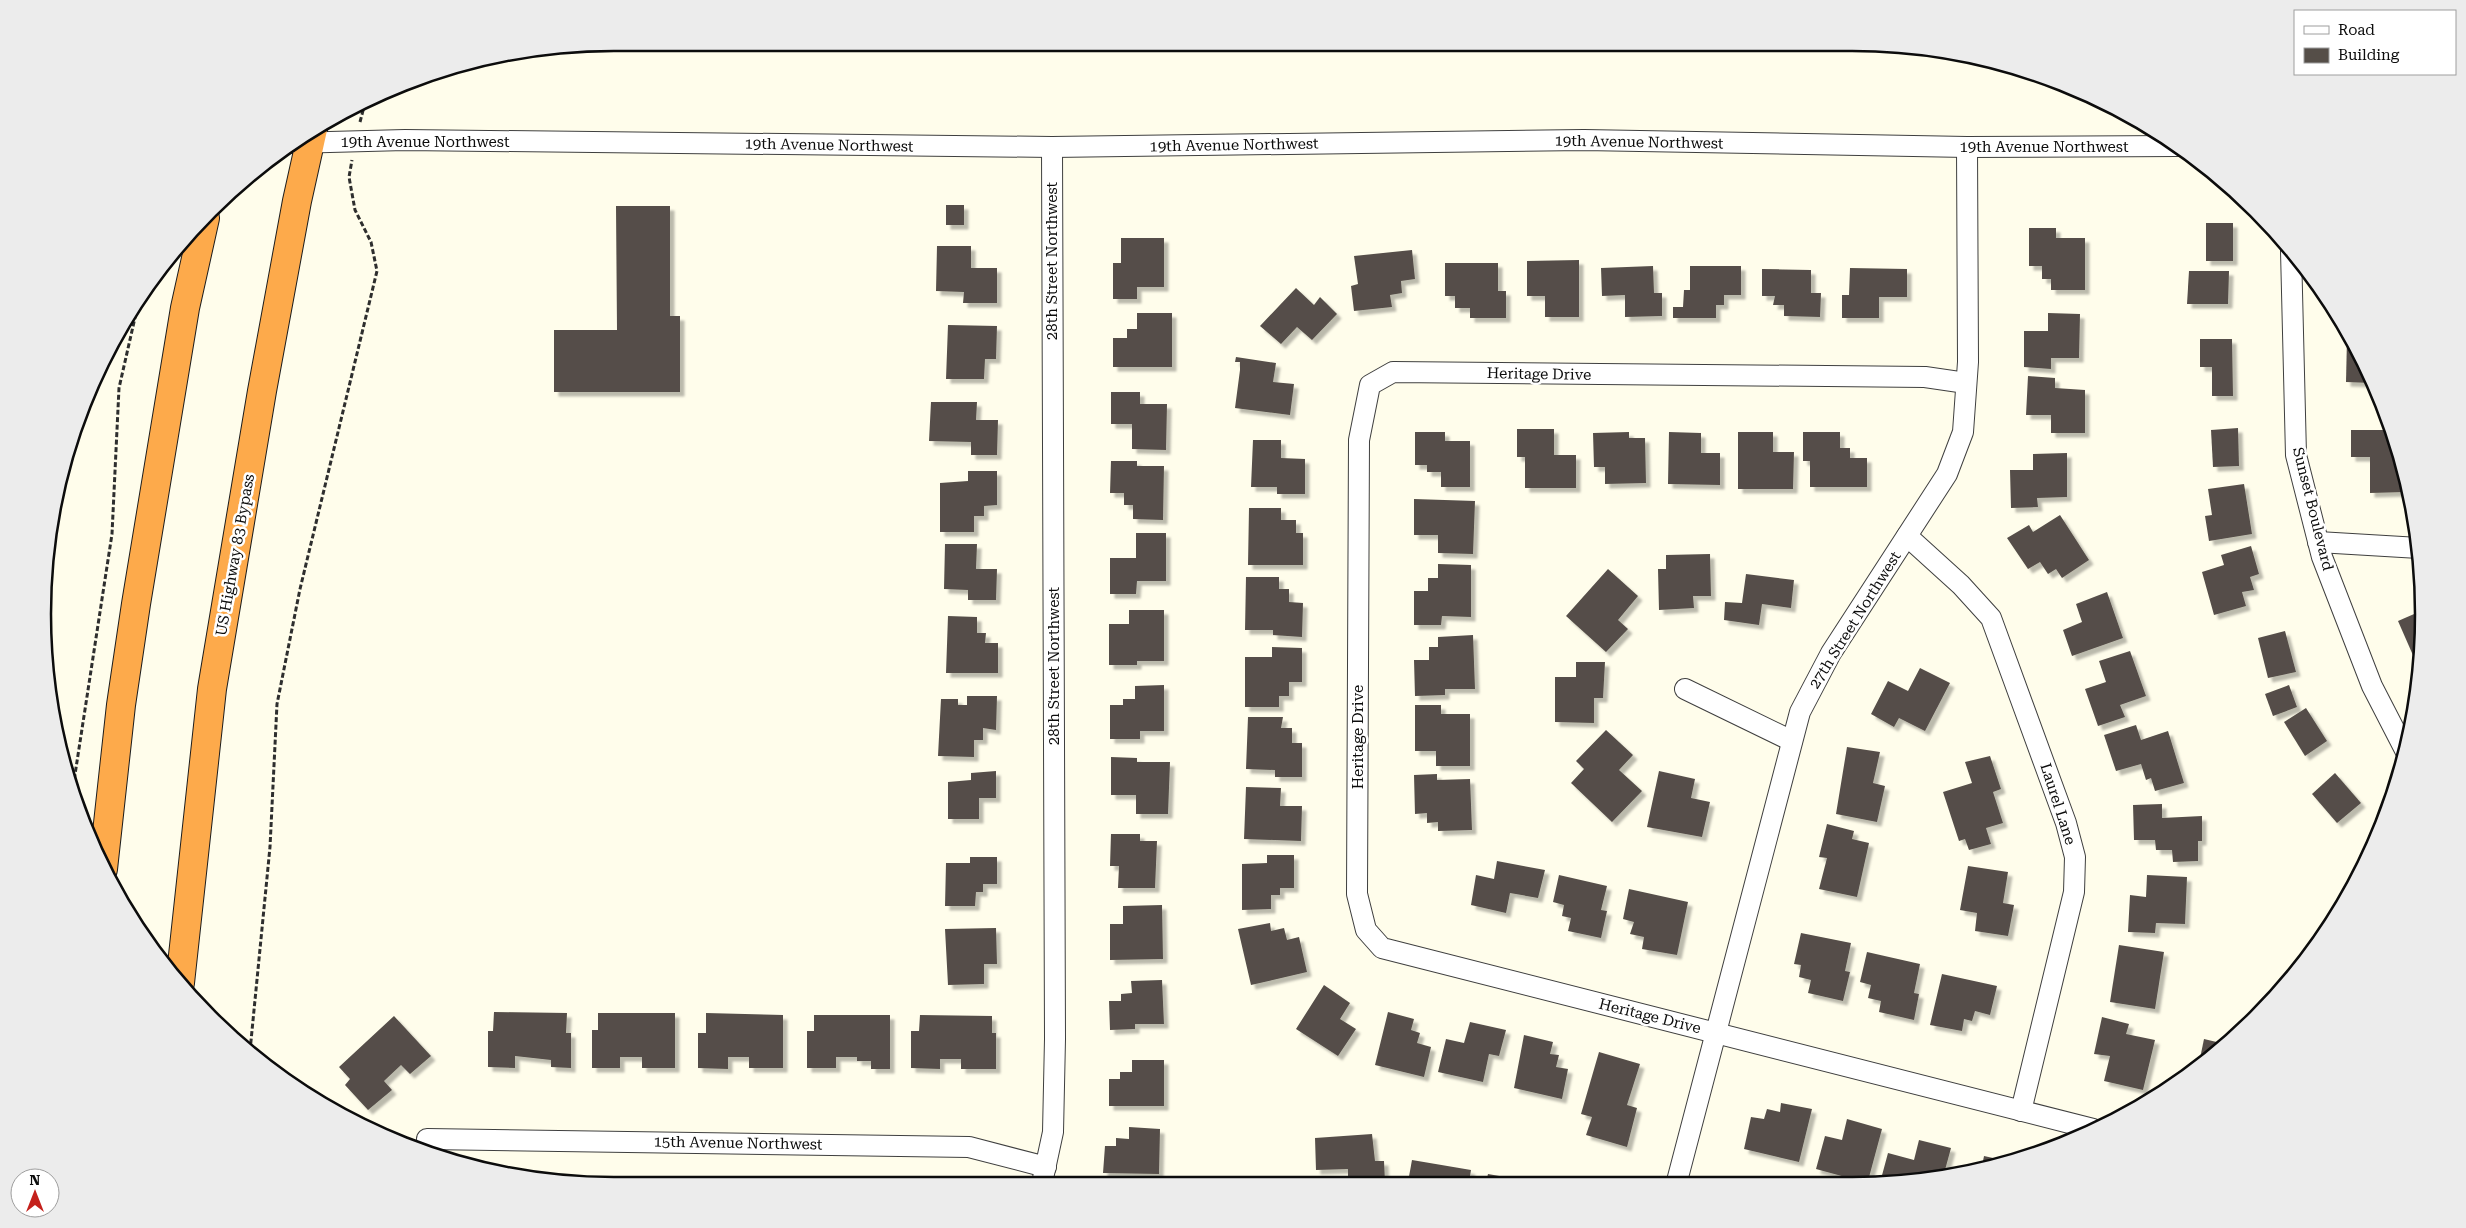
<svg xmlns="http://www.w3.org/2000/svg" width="2466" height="1228" font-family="'Roboto Serif',serif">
<defs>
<filter id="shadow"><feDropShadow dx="4.5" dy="4.5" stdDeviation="1" flood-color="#0004"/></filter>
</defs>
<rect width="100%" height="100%" fill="#fffdeb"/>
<g fill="#554e48" filter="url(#shadow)">
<rect x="946" y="205" width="18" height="20"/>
<path d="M616,206H670V316H680V392H554V330H617Z"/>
<rect x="2206" y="223" width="27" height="38"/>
<path d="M2029,228H2056V238H2085V290H2051V279H2042V266H2029Z"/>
<path d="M1121,238H1164V287H1137V299H1113V263H1121Z"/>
<path d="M937,246H971V268H997V303H963L964,292L936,291Z"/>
<path d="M1412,250L1415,279L1401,281L1402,293L1390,295L1392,307L1354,311L1351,286L1358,284L1354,256Z"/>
<path d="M1579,260V317H1545V296H1527V261Z"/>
<path d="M1445,263H1498V291H1506V318H1470V308H1455V296H1445Z"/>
<path d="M1653,266L1654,293H1662V316L1625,317V295L1602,296L1601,268Z"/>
<path d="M1690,266H1741V295H1724V305H1716V318H1673V307H1683L1684,290H1690Z"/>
<path d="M1850,268L1907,269V297H1879V318H1842V295H1849Z"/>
<path d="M1762,269L1811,270V293H1821L1820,317L1784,316V305H1773L1775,296H1762Z"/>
<path d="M2189,271H2229L2228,304H2187Z"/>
<path d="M1296,288L1314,305L1320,297L1337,314L1312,340L1297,327L1281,344L1260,326Z"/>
<path d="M1137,313H1172V367H1113V338H1127V329H1137Z"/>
<path d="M2048,313L2080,314L2079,358H2051V369L2024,367V331H2048Z"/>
<path d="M948,325L997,326L996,359H985L984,379H946Z"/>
<path d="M2347,338H2351L2372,383L2346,382Z"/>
<path d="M2200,339H2232L2233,396H2212V367H2200Z"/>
<path d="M1236,357L1276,363L1273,382L1294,384L1290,415L1235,408L1240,370V362H1235Z"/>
<path d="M2028,376L2055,378V388L2085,390V433H2051V415H2026Z"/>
<path d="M1111,392H1140V404H1167L1166,450L1132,449V424H1111Z"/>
<path d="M931,402H977L976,420H998L997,455H971V442L929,441Z"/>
<path d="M2238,428L2239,466L2213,467L2211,430Z"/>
<path d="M1517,429H1554V455H1576V488H1525V457H1517Z"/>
<path d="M2351,430H2393L2405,480V492L2370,493V457H2351Z"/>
<path d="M1415,432H1445V441H1470V487H1441V472H1427V465H1415Z"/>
<path d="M1629,432V438H1645L1646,483L1605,484V467H1594L1593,433Z"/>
<path d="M1669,432L1701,433V453H1720V485L1668,484Z"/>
<path d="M1738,432H1773V452H1794L1793,489H1738Z"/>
<path d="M1803,432H1840V448H1850V458H1867V487H1810V461H1803Z"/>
<path d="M1253,440H1281V458L1305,459V494H1277V487H1251Z"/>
<path d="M2067,453V497L2037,498L2038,507L2011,508L2010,470H2033V454Z"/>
<path d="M1111,461H1137V466H1164L1163,520L1133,519V505H1124V493H1110Z"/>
<path d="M968,471H997V505L984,506V516H974V532H940V483L968,481Z"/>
<path d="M2244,484L2252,534L2209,541L2205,516L2212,515L2208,489Z"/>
<path d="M1414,499L1475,501L1473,554L1438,553V535H1414Z"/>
<path d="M1249,508H1281V520H1296V533H1303V565H1248Z"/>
<path d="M2060,515L2089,560L2062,578L2056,569L2048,574L2040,562L2028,569L2007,538L2029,525L2033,532Z"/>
<path d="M1136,533H1166V581H1137L1136,594H1110V558H1136Z"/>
<path d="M945,544H977L976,569H997L996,600H968V590L944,589Z"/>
<path d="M2251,546L2259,574L2250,577L2254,590L2242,592L2246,606L2214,615L2202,572L2224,565L2221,555Z"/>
<path d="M1710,554L1711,596H1693L1694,608L1659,610L1658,569H1666V555Z"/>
<path d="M1438,564L1471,565V617L1442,616L1441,625H1414V591H1428V578H1438Z"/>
<path d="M1608,569L1638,596L1618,620L1628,629L1606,652L1566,616Z"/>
<path d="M1746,574L1794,580L1791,608L1762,604L1759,625L1724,620L1725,602L1742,603Z"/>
<path d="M1246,577H1279V589H1289V602L1303,603L1302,637L1273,635V630H1245Z"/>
<path d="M2107,592L2123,638L2072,656L2063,630L2082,622L2076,604Z"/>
<path d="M1129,610H1164V661H1137V665H1109V624H1129Z"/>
<path d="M2421,611L2422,651L2419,669L2398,621Z"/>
<path d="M948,616L977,617V633H986L985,643H998V673H946Z"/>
<path d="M2285,631L2296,672L2268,678L2258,638Z"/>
<path d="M1473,635L1475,689H1445V695L1415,696L1414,660H1429V647H1438V637Z"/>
<path d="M1272,647L1302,648V682H1289V696H1279V707H1245V657H1272Z"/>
<path d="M2130,651L2146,696L2120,705L2125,717L2098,726L2085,689L2106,682L2099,661Z"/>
<path d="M1576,662H1605L1603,698H1594V723L1555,722V677H1576Z"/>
<path d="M1920,668L1950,683L1925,731L1899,718L1894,727L1871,714L1888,681L1908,691Z"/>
<path d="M1164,685V731H1140V739H1110V705H1123V699H1135V686Z"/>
<path d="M2289,685L2297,707L2273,716L2265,694Z"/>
<path d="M967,696H997L996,730L983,728V740H974V757L938,756L941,699H958V705H967Z"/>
<path d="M1415,705H1441V714H1470V766H1436V751H1415Z"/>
<path d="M2306,708L2327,741L2305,756L2284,722Z"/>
<path d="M1248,717H1283L1281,728H1292V743H1302V777H1275V770L1246,769Z"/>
<path d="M2136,725L2141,740L2168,731L2184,783L2155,791L2151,778L2146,780L2141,764L2116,771L2104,735Z"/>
<path d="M1606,730L1633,755L1619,770L1642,791L1612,822L1571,783L1584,769L1576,761Z"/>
<path d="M1847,747L1880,752L1873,783L1885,786L1877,822L1836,814Z"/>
<path d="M1990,756L2001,789L1993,792L2003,823L1986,828L1991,844L1969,850L1965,839L1959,841L1943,792L1972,783L1965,762Z"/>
<path d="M1111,757L1137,758V762H1170L1168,814H1136V795H1111Z"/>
<path d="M996,771V798H979V819H948V782L971,780V773Z"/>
<path d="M1659,771L1695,779L1691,798L1710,802L1702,837L1647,827Z"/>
<path d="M2335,773L2361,803L2337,823L2312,794Z"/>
<path d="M1437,774V780L1470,779L1472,830L1438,831V822L1427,823V813L1415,814L1414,775Z"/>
<path d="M1246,787L1281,788L1280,806H1302L1301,841L1244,839Z"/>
<path d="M2162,804V818L2202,816V841H2198V861L2173,862L2172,850H2156L2155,840H2134L2133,805Z"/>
<path d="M1827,824L1854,831L1852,839L1869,843L1857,897L1819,889L1827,858L1819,857Z"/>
<path d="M1111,834H1140V841H1157L1155,888H1118L1119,866H1110Z"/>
<path d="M1267,855H1294V888H1280V895H1271V909L1242,910V864L1267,863Z"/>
<path d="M970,857H997V884H983V892H976L975,906H945L946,863H970Z"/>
<path d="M1497,861L1545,870L1538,898L1510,893L1506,913L1471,905L1476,875L1494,879Z"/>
<path d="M1968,866L2008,872L2003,903L2014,905L2008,936L1975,931L1977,913L1960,910Z"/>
<path d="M1559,875L1607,886L1601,910L1607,911L1601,938L1568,931L1571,918L1562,916L1564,905L1553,902Z"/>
<path d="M2147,875L2187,877L2185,924L2156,923L2155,933L2128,932L2130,895L2146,897Z"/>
<path d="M1629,889L1688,902L1677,955L1642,949L1644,937L1630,934L1634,922L1623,919Z"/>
<path d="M1162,905L1163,959L1110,960V924H1123V906Z"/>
<path d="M1270,923L1271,931L1284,928L1287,940L1299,937L1307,972L1251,985L1238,929Z"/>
<path d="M996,928L997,964H984V984L948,985L945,929Z"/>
<path d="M1801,933L1851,943L1845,971L1850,972L1843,1001L1808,993L1811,980L1799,977L1801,965L1794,964Z"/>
<path d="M2119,945L2164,952L2155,1009L2110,1002Z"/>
<path d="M1867,952L1920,964L1914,993L1919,994L1914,1020L1879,1012L1881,1001L1868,998L1871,985L1860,982Z"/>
<path d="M1942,974L1997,986L1990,1015L1975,1011L1972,1021L1964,1019L1962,1031L1930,1025Z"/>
<path d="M1162,980L1164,1024H1135V1029L1110,1030L1109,1001H1121V994L1132,993L1131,981Z"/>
<path d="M1324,985L1350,1003L1340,1019L1356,1029L1338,1056L1296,1029Z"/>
<path d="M494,1012L567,1013L566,1033H571V1068L551,1067V1060L515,1056V1068L488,1067V1031H493Z"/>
<path d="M1388,1012L1414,1019L1411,1030L1420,1033L1417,1043L1431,1047L1424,1077L1375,1065Z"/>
<path d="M598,1013H675V1068H642V1057H620V1068H592V1030H598Z"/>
<path d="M706,1013L783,1015V1068H749V1057H728V1069L698,1068V1033H706Z"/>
<path d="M814,1015H890V1069H871V1061H857V1057H836V1068H807V1031H814Z"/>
<path d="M920,1015L992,1016V1033H996V1069H961V1059H940V1069L911,1068V1031H919Z"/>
<path d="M394,1016L431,1056L410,1074L401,1065L384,1081L392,1090L368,1110L345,1085L350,1079L339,1067Z"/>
<path d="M2102,1017L2129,1024L2126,1034L2155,1040L2143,1090L2104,1081L2110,1056L2094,1054Z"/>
<path d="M1470,1022L1506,1030L1499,1056L1489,1054L1483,1082L1438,1072L1446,1039L1464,1043Z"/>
<path d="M1524,1035L1553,1042L1550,1054L1559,1055L1556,1067L1568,1069L1562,1099L1514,1088Z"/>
<path d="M2204,1039L2225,1044L2198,1068Z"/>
<path d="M1599,1052L1640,1064L1627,1105L1637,1108L1627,1147L1586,1135L1592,1117L1581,1114Z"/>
<path d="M1132,1060H1164V1106H1109V1079H1120V1072H1132Z"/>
<path d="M1781,1103L1812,1109L1799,1162L1744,1149L1751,1117L1764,1119L1767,1109L1780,1112Z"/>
<path d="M1847,1119L1882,1129L1868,1181H1860L1816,1169L1825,1136L1842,1140Z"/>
<path d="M1129,1127L1160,1129L1159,1174L1103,1173L1105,1146H1116V1138L1129,1139Z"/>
<path d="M1372,1134L1375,1161H1384L1385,1182H1348V1169L1316,1170L1315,1138Z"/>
<path d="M1919,1140L1951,1148L1945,1170L1938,1169L1936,1178L1926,1181L1881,1179L1888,1153L1914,1160Z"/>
<path d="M1984,1156L2002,1160L1982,1166Z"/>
<path d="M1412,1160L1471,1170L1469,1182H1408Z"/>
<path d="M1488,1174L1528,1181V1182H1486Z"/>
</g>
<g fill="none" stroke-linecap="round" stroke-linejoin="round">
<defs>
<g id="street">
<path d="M292,143L405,140L1052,147L1584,140L1967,147L2177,146"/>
<path d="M2291,251L2296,455L2322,557L2372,686L2406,752"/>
<path d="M1966,383L1925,377L1393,372L1370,385L1359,440L1357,894L1366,930L1382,948L2093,1129"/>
<path d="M1907,536L1961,585L1991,618L2066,823L2075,857L2074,892L2021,1111"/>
<path d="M2318,542L2419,548"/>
<path d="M1685,689L1792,741"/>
<path d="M427,1139L969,1147L1046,1167"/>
<path d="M1677,1181L1800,712L1831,653L1947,474L1963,432L1968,362L1967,147"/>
<path d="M1042,1183L1053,1132L1055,1039L1052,147"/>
</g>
<g id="highway">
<path d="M103,869L121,705L136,604L185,308L205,218"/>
<path d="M180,983L212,689L262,391L297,201L313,129"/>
</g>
</defs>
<use href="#street" stroke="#3f3f3f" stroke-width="22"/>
<use href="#highway" stroke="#1d1d1d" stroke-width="30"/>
<g stroke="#2e2e2e" stroke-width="3" stroke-dasharray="5 2.5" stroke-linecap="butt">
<path d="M360,122L365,103"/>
<path d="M72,794L112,534L119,388L139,300"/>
<path d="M250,1051L270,847L277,704L300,589L377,271L371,242L355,210L349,177L352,160"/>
</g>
<use href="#street" stroke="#fff" stroke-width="20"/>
<use href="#highway" stroke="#fdaa4b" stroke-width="28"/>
</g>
<g text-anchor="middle" stroke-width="5" stroke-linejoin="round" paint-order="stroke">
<g font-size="15" fill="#0c0c0c" stroke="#fff">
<text x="425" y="147">19th Avenue Northwest</text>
<text transform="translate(1639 142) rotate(1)" y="5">19th Avenue Northwest</text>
<text transform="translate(829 145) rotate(1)" y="5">19th Avenue Northwest</text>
<text transform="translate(1234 145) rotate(-1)" y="5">19th Avenue Northwest</text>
<text x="2044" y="152">19th Avenue Northwest</text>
<text transform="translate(1052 261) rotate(-90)" y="5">28th Street Northwest</text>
<text transform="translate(1539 374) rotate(1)" y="5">Heritage Drive</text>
<text transform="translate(2313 509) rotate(76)" y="5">Sunset Boulevard</text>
<text transform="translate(235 555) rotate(-80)" y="5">US Highway 83 Bypass</text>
<text transform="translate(1855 620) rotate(-58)" y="5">27th Street Northwest</text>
<text transform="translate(1054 666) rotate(-90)" y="5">28th Street Northwest</text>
<text transform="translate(1358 737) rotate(-90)" y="5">Heritage Drive</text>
<text transform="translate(2058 804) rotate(72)" y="5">Laurel Lane</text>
<text transform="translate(1650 1016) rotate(14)" y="5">Heritage Drive</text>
<text transform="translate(738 1143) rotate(1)" y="5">15th Avenue Northwest</text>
</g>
</g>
<path d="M0 0H2466V1228H0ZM614 51H1852A563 563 0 0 1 2415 614V614A563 563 0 0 1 1852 1177H614A563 563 0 0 1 51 614V614A563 563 0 0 1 614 51Z" fill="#ececec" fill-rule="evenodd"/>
<path fill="none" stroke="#0c0c0c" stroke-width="2.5" d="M614 51H1852A563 563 0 0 1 2415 614V614A563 563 0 0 1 1852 1177H614A563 563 0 0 1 51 614V614A563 563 0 0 1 614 51Z"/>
<rect x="2294" y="10" width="162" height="65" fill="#ffffff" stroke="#9e9e9e"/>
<rect x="2304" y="26" width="25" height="8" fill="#ffffff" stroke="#9e9e9e"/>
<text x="2338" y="35" font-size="15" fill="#0c0c0c">Road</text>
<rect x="2304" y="48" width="25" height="15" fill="#554e48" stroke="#9e9e9e"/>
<text x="2338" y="60" font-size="15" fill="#0c0c0c">Building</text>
<g transform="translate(35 1193)"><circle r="24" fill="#ffffff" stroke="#9e9e9e"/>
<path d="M0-4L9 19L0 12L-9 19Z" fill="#c4211c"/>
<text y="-8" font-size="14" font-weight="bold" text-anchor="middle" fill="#0c0c0c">N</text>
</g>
</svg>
